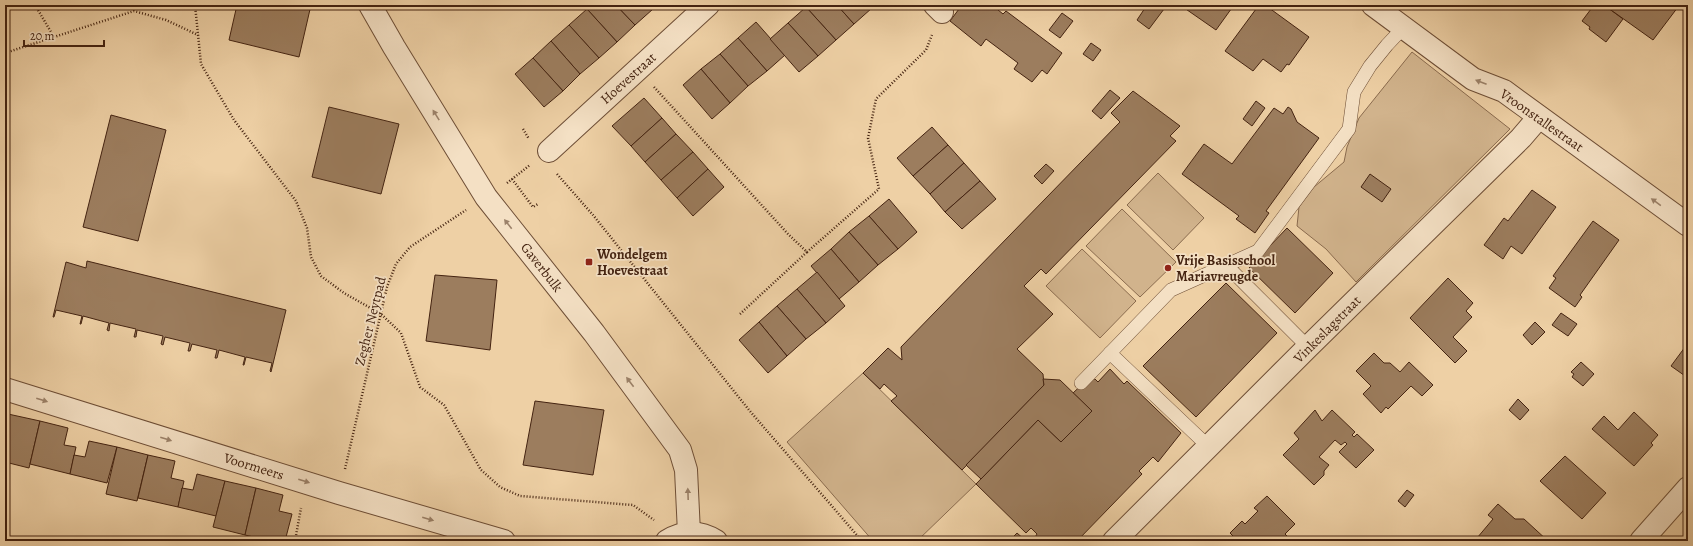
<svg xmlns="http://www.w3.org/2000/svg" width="1693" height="546" font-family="Alegreya,serif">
<rect width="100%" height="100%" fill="#eed0a5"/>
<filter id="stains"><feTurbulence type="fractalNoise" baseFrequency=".005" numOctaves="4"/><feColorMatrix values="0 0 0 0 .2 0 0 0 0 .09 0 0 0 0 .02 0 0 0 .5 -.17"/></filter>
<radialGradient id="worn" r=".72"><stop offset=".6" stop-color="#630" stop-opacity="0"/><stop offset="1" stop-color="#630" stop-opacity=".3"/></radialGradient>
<g fill="#d1b38c" stroke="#8a6b4e">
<path d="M1412,52L1510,129L1356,282L1326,249L1297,226L1299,207L1314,187L1344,162L1347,147L1359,118Z"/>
<path d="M1158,173L1204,218L1173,250L1127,205Z"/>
<path d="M1122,209L1176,262L1140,297L1086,246Z"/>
<path d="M1082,249L1136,301L1100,338L1046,286Z"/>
<path d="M863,373L976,484L917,541H873L787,442Z"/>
</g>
<g fill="#9c7d5e" stroke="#442311">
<path d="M237,5H311L299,57L229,40Z"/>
<path d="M592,5H616L635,25L617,42L587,9Z"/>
<path d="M616,5H649L653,9L635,25Z"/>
<path d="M808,5H837L854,24L836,40L806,7Z"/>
<path d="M837,5H869L872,8L854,24Z"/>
<path d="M962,5H992L1003,14L1006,11L1062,53L1047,74L1042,70L1032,82L1014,69L1018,63L986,39L981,46L950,21Z"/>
<path d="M1147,5H1159L1164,9L1149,29L1137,20Z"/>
<path d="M1180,5H1234L1216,30Z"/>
<path d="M1259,5H1265L1309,37L1289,65L1287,64L1281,72L1263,59L1253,71L1225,51Z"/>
<path d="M1594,5H1604L1623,19L1606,42L1589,29L1590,27L1582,21Z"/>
<path d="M1604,5H1676L1678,7L1653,40Z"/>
<path d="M806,7L836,40L818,56L788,23Z"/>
<path d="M587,9L617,42L599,58L569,25Z"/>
<path d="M1062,13L1073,21L1060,38L1049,30Z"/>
<path d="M756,22L785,55L767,71L738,38Z"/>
<path d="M788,23L818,56L799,72L770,39Z"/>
<path d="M569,25L599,58L580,74L551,41Z"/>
<path d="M738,38L767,71L748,86L720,54Z"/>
<path d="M551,41L580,74L563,91L533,58Z"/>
<path d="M1091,43L1101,50L1093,61L1083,54Z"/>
<path d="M720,54L748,86L730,103L701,69Z"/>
<path d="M533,58L563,91L544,107L515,74Z"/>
<path d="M701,69L730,103L712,119L683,85Z"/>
<path d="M1110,90L1120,98L1101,119L1092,111Z"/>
<path d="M1133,91L1180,126L1170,136L1176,141L1046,274L1041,269L1024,286L1053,314L1017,349L1043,374L1044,385L962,470L891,401L897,396L884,384L880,389L863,373L888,348L902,360L901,347L1120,122L1111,113Z"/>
<path d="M644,98L662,118L631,146L612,126Z"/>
<path d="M1256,101L1265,108L1252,126L1243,119Z"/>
<path d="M329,107L399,124L381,194L312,177Z"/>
<path d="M1288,107L1291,109L1297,122L1319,138L1266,211L1269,213L1255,233L1236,219L1239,216L1182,174L1204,144L1232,164L1274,108L1283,114Z"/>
<path d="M111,115L166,130L138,241L83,227Z"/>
<path d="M662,118L676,134L645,162L631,146Z"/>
<path d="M932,127L948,145L913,176L897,158Z"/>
<path d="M676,134L693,152L661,180L645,162Z"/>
<path d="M948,145L964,163L930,194L913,176Z"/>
<path d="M693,152L708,169L677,198L661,180Z"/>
<path d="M964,163L980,181L945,212L930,194Z"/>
<path d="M1046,164L1054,171L1042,184L1034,176Z"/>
<path d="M708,169L724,187L693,216L677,198Z"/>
<path d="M1370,174L1391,189L1382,202L1361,187Z"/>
<path d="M980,181L996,199L962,229L945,212Z"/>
<path d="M1532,190L1556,207L1522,254L1511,246L1503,259L1484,245L1504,218L1508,221Z"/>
<path d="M889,199L917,232L898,249L869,216Z"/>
<path d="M869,216L898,249L878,265L849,232Z"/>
<path d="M1593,221L1619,240L1580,295L1582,297L1575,307L1549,288L1556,278L1553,276Z"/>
<path d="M1287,228L1333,273L1295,313L1249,268Z"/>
<path d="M849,232L878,265L859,282L831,249Z"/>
<path d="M831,249L859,282L839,299L811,266Z"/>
<path d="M87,261L286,310L271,372L270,371L272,363L246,357L244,365H243L245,357L219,350L217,358H215L217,350L192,344L190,351H188L190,343L165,337L163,345L161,344L163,336L137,330L136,337H134L136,329L110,323L109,331L107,330L109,323L83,316L81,324H80L82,316L56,310L54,317H53L66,262L86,268Z"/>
<path d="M817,272L845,306L826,323L797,289Z"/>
<path d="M435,275L497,280L490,350L426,341Z"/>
<path d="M1448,278L1473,303L1466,311L1472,317L1453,337L1467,351L1455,363L1410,318Z"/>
<path d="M1226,283L1277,333L1196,417L1143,366Z"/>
<path d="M797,289L826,323L806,339L777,306Z"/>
<path d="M777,306L806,339L787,356L759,322Z"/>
<path d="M1561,313L1577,324L1568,336L1552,325Z"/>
<path d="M759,322L787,356L768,373L739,340Z"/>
<path d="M1535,322L1545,332L1532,345L1523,335Z"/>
<path d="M1688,343V378L1671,366Z"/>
<path d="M1374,353L1384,363H1390L1400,372L1409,362L1433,385L1422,396L1411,386L1388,409L1386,407L1381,413L1363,394L1371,386L1356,371Z"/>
<path d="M1581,362L1594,374L1583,386L1572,377L1574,374L1571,372Z"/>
<path d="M1110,369L1124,384L1127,381L1181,433L1158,462L1153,457L1139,471L1142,474L1077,541H1035L1034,539L1037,534L1031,528L1026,533L976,484L1038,420L1061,442L1092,411L1073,393L1088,379H1095L1098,382Z"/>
<path d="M1043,379L1060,380L1092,411L1061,442L1038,420L981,479L966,465L1044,385Z"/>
<path d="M1518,399L1529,410L1520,420L1509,410Z"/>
<path d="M535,401L604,410L593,475L523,465Z"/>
<path d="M1315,410L1322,421L1332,410L1355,432L1352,435L1354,437L1357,434L1374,450L1356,468L1339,452L1347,444L1345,442L1341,445L1335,440L1319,457L1329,465L1324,471V475L1314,485L1283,455L1299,439L1294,433Z"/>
<path d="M1634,412L1658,435L1651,443L1653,445L1634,466L1592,429L1604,416L1618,430Z"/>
<path d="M8,414L40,421L29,468L5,462V428Z"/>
<path d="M40,421L68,428L64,445L76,447L70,474L30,464Z"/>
<path d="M89,441L117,447L107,483L70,474L74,455L85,457Z"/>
<path d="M117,447L148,455L137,501L106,494Z"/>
<path d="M148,455L175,461L171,478L184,481L178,507L138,498Z"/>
<path d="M1565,456L1606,493L1582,519L1540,481Z"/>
<path d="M197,474L225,481L216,516L178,507L182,488L193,490Z"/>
<path d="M225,481L256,488L245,535L213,527Z"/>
<path d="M256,488L283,495L279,511L292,514L285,541H271L245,535Z"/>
<path d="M1407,490L1414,495L1405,507L1398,501Z"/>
<path d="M1267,496L1295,524L1285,534L1288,537L1285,541H1238L1230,533L1242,521L1245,524L1258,511L1254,508Z"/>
<path d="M1498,504L1515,519H1524L1548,541H1480L1477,538L1493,519L1488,515Z"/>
<path d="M1017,533L1026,541H1009Z"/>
</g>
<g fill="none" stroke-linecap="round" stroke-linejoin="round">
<defs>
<g id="service">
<path d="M1226,265L1308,347"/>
<path d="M1110,353L1209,447"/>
<path d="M1081,383L1171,290L1258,251L1349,129L1354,92L1370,66L1387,45L1404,27"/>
</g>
<g id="minor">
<path d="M370,5L394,47L486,197L594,333L680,450L686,470L689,533"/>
<path d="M935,5L942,12"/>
<path d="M1373,5L1473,79L1504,91L1688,225"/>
<path d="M549,151L708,5"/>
<path d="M5,389L339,493L504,541"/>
<path d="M667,541C683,531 700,531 716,541"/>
<path d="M1114,541L1308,347L1521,138L1539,117"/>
<path d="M1641,541L1688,488"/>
</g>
</defs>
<use href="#service" stroke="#6e4e36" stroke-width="14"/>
<use href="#minor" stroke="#6e4e36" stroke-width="24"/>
<g stroke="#442311" stroke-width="2.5" stroke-dasharray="1 2" stroke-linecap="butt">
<path d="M35,5L54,37"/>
<path d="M195,5L201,64L234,120L296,201L307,228L311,257L321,276L344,293L381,314L401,333L420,387L444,405L481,470L500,487L520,496L633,505L654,520"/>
<path d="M5,53L134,11L166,20L198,35"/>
<path d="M654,87L788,234L807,252L879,189L868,138L876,99L926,50L932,35"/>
<path d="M523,129L529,139"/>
<path d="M557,174L593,215L749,410L862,541"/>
<path d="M512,179L533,207L538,204"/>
<path d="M507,183L530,165"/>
<path d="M740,314L807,252"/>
<path d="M345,469L387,287L396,264L410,247L466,210"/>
<path d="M295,541L301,508"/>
</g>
<use href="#service" stroke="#f4e0c4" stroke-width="13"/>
<use href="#minor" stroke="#f4e0c4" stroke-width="22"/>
</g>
<defs><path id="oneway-solid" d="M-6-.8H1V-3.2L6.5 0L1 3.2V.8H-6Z"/></defs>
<g fill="#9c826a">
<use href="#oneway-solid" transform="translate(1481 82) rotate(-159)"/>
<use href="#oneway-solid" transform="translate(436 115) rotate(-122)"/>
<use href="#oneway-solid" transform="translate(1656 202) rotate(-144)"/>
<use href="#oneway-solid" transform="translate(508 224) rotate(-128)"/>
<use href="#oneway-solid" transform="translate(630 382) rotate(-127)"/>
<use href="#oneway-solid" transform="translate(42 400) rotate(17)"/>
<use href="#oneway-solid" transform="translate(166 439) rotate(17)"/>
<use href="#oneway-solid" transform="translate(304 481) rotate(18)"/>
<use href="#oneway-solid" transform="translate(688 494) rotate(-92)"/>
<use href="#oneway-solid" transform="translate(428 519) rotate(16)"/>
</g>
<g fill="#8f2418" stroke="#f4e0c4" stroke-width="1.5">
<rect x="585" y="258" width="8" height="8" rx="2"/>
<circle cx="1168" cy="268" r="4"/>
</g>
<g text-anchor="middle" stroke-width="3.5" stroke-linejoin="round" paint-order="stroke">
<g font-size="14" fill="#442311" stroke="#f4e0c4">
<text transform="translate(628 78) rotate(-42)" y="5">Hoevestraat</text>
<text transform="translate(1542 120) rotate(35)" y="5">Vroonstallestraat</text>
<text transform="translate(542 267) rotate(52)" y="5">Gaverbulk</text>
<text transform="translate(370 321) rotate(-76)" y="5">Zegher Neytpad</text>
<text transform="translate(1327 329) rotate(-45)" y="5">Vinkeslagstraat</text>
<text transform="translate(254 466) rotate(17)" y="5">Voormeers</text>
</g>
<g font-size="14" font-weight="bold" fill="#442311" stroke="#f4e0c4" text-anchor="start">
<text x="597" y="259">Wondelgem<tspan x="597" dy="16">Hoevestraat</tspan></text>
<text x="1176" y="265">Vrije Basisschool<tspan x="1176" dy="16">Mariavreugde</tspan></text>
</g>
</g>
<rect width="1693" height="546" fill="none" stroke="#eed0a5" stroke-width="20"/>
<rect x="6" y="6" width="1681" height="534" fill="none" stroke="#442311" stroke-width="2"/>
<rect x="10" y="10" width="1673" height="526" fill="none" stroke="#442311"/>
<path d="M24 40v6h80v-6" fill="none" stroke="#442311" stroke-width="2"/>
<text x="30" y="40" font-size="12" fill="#442311" stroke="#f4e0c4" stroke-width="3" paint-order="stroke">20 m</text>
<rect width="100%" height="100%" filter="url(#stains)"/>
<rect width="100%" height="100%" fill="url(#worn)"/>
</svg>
